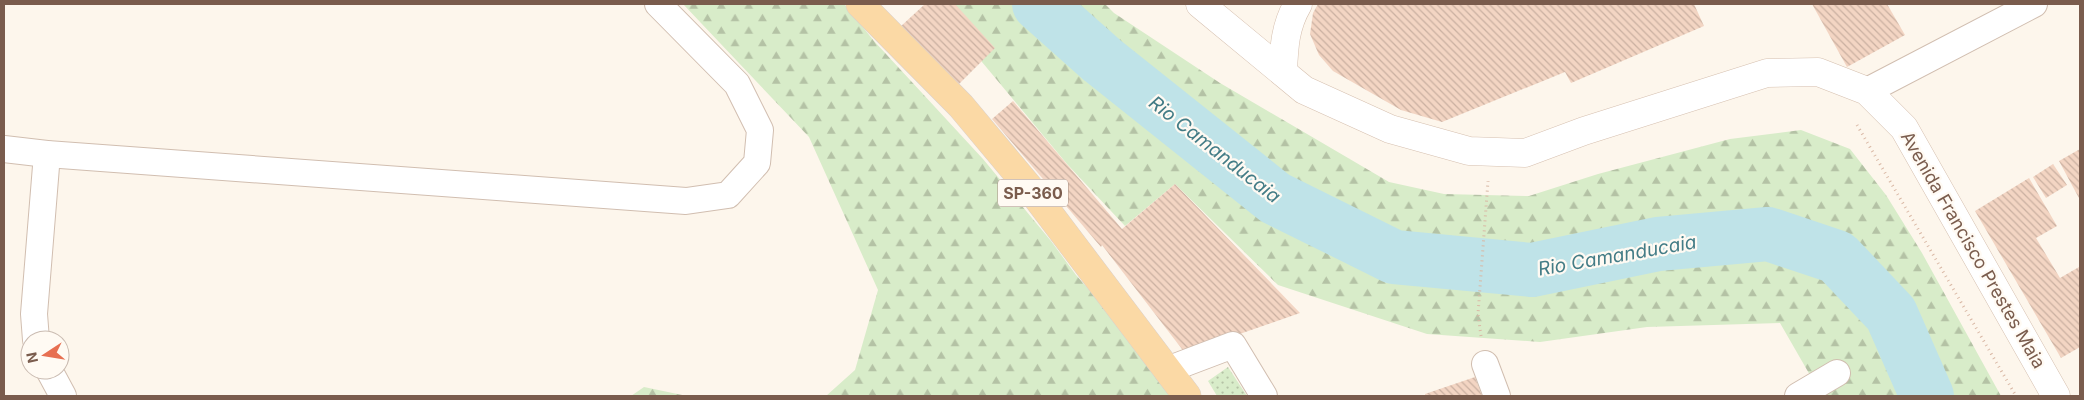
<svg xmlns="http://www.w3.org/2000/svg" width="2084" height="400" font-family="Inter,sans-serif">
<defs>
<pattern id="green-dots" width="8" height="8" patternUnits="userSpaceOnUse" patternTransform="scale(1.25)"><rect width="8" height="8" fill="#d8ecc9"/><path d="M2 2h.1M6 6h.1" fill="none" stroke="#b4c2a5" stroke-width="1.8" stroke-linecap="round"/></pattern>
<pattern id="forest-firs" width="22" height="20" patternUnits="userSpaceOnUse" patternTransform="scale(1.25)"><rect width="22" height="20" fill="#d8ecc9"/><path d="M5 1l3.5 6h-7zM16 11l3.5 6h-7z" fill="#b4c2a5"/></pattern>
<pattern id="building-back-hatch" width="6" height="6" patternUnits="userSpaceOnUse" patternTransform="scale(1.25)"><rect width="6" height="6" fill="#f3d5c3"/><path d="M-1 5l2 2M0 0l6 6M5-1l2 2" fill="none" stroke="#cab0a1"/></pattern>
</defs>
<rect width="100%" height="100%" fill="#fdf6ec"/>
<path fill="url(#green-dots)" d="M1228,367L1247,396H1217L1208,381Z"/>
<g fill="url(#forest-firs)">
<path d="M683,4H844L874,41L983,159L1051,241L1076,275L1144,352L1176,396H826L855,370L878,290L809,137Z"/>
<path d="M930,4H1105L1114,13L1220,83L1389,182L1444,194L1529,196L1598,174L1730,139L1801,130L1850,149L1886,195L1922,253L2001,396H1822L1780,323L1647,327L1540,342L1427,334L1278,285L1175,184L1125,226L1067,164L957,32Z"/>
<path d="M644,387L687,396H631Z"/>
</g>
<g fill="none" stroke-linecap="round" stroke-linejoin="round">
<path stroke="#bfe3e8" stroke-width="54" d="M1039,4L1102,60L1275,198L1394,257L1532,270L1658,244L1768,234L1837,257L1891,314L1927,396"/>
</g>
<g fill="url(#building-back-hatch)">
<path d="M925,4H955L995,48L955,88L900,27Z"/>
<path d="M1318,4H1694L1704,26L1571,83L1565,72L1442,122L1401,110L1333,71L1319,55L1310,34L1313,13Z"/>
<path d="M1812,4H1887L1905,35L1847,67Z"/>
<path d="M1013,101L1122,229L1175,184L1300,313L1185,353L1102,245L1101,247L992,119Z"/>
<path d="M2080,149V200L2059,161Z"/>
<path d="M2053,164L2067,185L2046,198L2033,177Z"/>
<path d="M2029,178L2057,226L2036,238L2060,278L2079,267L2080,269V347L2061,358L1975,211Z"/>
<path d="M1475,377L1482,396H1425V394Z"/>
</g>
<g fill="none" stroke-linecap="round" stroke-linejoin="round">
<defs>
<g id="street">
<path d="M1867,91L2034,4"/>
<path d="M4,149L47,154L686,201L728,195L757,163L760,130L737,84L658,4"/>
<path d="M36,340L34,314L47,154"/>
<path d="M1485,364L1497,396"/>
<path d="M49,370L63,396"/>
<path d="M1167,370L1233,345L1264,396"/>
<path d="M1798,396L1837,373"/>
</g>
<g id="secondary">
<path d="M1200,4L1304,90L1390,129L1469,151L1525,153L1584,131L1767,73L1818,72L1867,91L1904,128L2056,396"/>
<path d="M1283,72C1284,47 1285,26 1298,4"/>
</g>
<path id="primary" d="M860,4L961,106L1032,191L1187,396"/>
</defs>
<use href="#street" stroke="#d1beb0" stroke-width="28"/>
<use href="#secondary" stroke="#d6c0b0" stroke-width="29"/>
<use href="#primary" stroke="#dad1cd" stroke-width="29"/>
<g stroke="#d9b8a5" stroke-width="3" stroke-dasharray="1 4" stroke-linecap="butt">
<path d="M1857,125L2016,396"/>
<path d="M1481,336L1478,314L1488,181"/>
</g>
<use href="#street" stroke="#fff" stroke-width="26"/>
<use href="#secondary" stroke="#fff" stroke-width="28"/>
<use href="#primary" stroke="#fbd9a5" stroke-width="28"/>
</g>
<g text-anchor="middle" stroke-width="4.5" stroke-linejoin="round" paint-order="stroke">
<rect fill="#fffaf3" stroke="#a28b7f" stroke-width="1" x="998" y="179.5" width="70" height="27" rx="4"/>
<g font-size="16" font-weight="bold" fill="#7a5c4d">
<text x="1033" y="199">SP-360</text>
</g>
<g font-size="18" fill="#7a5c4d" stroke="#fffaf3">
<text transform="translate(1973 250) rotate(60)" y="6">Avenida Francisco Prestes Maia</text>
</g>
<g font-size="19" font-style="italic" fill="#437c86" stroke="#fffaf3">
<text transform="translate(1215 149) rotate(38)" y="7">Rio Camanducaia</text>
<text transform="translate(1617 255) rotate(-10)" y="7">Rio Camanducaia</text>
</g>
</g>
<rect width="2084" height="400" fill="none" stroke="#7a5c4d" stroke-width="10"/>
<g transform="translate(45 355) rotate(258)"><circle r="24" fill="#fffaf3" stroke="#cabbb1"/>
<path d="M0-4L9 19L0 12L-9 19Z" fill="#e76f51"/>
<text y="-8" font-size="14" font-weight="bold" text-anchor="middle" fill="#7a5c4d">N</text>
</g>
</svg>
